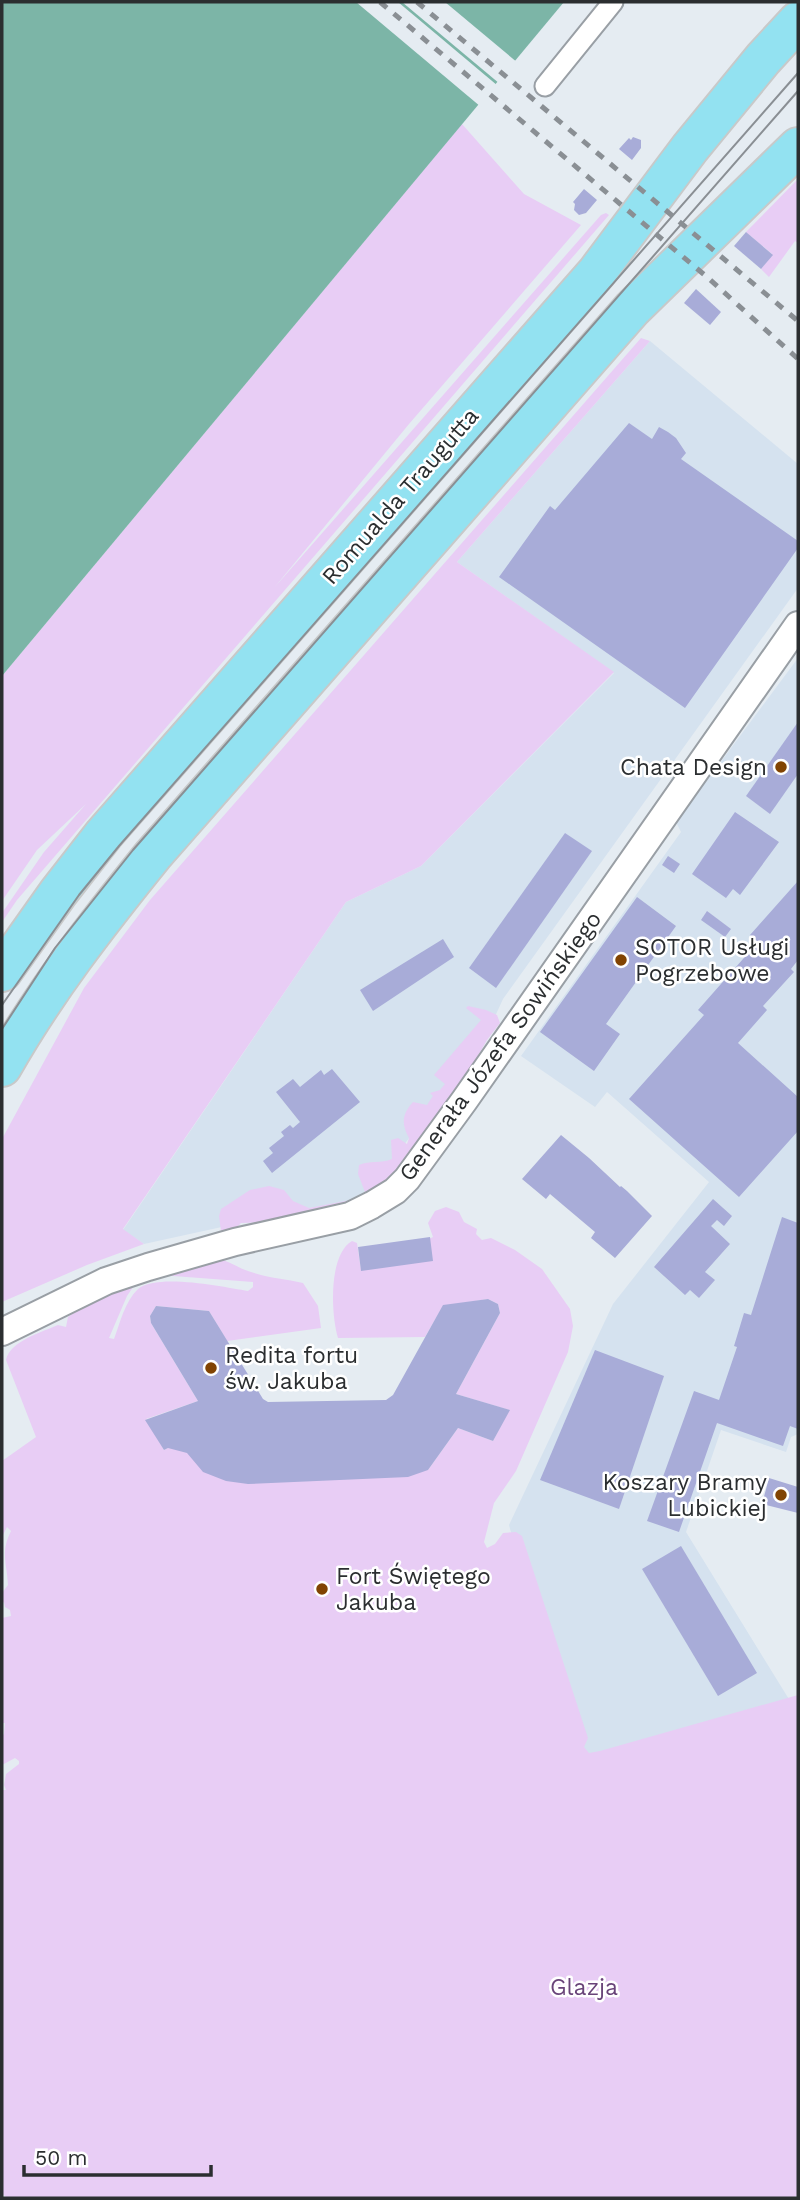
<svg xmlns="http://www.w3.org/2000/svg" width="800" height="2200" font-family="'Work Sans',sans-serif">
<rect width="100%" height="100%" fill="#e5ecf2"/>
<g fill="#d5e2ef">
<path d="M650,341L798,464V588L503,999L492,1023L378,1181L356,1199L343,1203L309,1208L144,1244L123,1230L346,902L421,866L614,673L457,562Z"/>
<path d="M798,658V1434L791,1437L786,1452L721,1430L686,1532L795,1709L576,1770L509,1525L613,1304L709,1182L607,1092L595,1107L521,1056L681,832L676,822Z"/>
</g>
<g fill="#e8cdf5" fill-rule="evenodd">
<path d="M462,124L524,194L581,225L409,424L274,588L601,215L606,213L609,215L17,900L2,922V913L44,852L86,804L37,850L2,901V676Z"/>
<path d="M798,179V243L795,241L769,277L761,269L772,254L746,232Z"/>
<path d="M641,338L650,341L457,562L614,672L421,866L346,902L123,1229L144,1244L87,1265L2,1302V1139L84,988L150,900Z"/>
<path d="M468,1006L486,1010L497,1015L500,1023L487,1040L456,1094L408,1160L398,1167L392,1179L369,1192H365L358,1174L359,1165C370,1160 381,1164 392,1159L391,1140L398,1138L407,1144L409,1138C401,1124 402,1114 413,1102L427,1105L433,1096L430,1093L440,1090L445,1084L434,1075L481,1020L466,1008Z"/>
<path d="M269,1186L284,1190L293,1201L309,1208L356,1199L349,1202L347,1206L265,1222L241,1223L235,1229L221,1231L219,1216L221,1209L250,1190Z"/>
<path d="M446,1207L459,1212L464,1222L477,1229L476,1234L482,1240L491,1238L515,1250L542,1269L570,1309L573,1326L568,1352L516,1471L494,1503L484,1542L487,1548L495,1544L503,1533L516,1532L522,1536L588,1738L584,1747L589,1753L600,1751L798,1695V2194L794,2198H8L2,2194V1790H6L4,1785L6,1774L19,1764V1761L15,1758L2,1765V1736L4,1734L5,1723H2V1618L11,1616L10,1610L5,1607L4,1602L2,1603V1593L8,1585C7,1563 0,1553 11,1531L7,1527L2,1537V1461L36,1437L6,1360C10,1341 42,1332 58,1325L66,1327L68,1317C81,1308 94,1303 105,1292L214,1258C229,1260 237,1268 251,1272C268,1278 286,1279 303,1283L318,1306L321,1328L227,1341L209,1311L156,1306L150,1316L151,1323L198,1401L146,1419L164,1450L168,1448L428,1470L458,1428L493,1441L509,1410L456,1394L500,1313L498,1304L488,1299L443,1306L425,1337L338,1338C331,1315 328,1255 352,1241L357,1243L361,1270L433,1237L428,1223L435,1211ZM160,1275L253,1282V1287L248,1291C224,1287 157,1273 138,1289C125,1301 120,1323 114,1339L109,1338L127,1296L135,1284Z"/>
</g>
<path fill="#7cb5a7" d="M2,2H564L2,676Z"/>
<g fill="#e5ecf2">
<path d="M356,2H398L498,86L481,107Z"/>
<path d="M402,2H445L518,63L500,84Z"/>
</g>
<g fill="#a8acd8">
<path d="M633,137L641,140V148L632,160L619,149L629,138L631,140Z"/>
<path d="M584,189L597,200L586,213L579,215L574,210L575,204L573,202Z"/>
<path d="M746,232L773,255L761,269L734,246Z"/>
<path d="M696,289L721,312L710,325L684,303Z"/>
<path d="M629,423L652,439L659,427L668,432L676,438L686,453L681,459L798,541V548L685,708L499,577L550,506L555,510Z"/>
<path d="M798,722V774L770,814L746,796Z"/>
<path d="M735,812L779,842L740,895L733,889L726,898L692,874Z"/>
<path d="M565,833L592,851L496,988L469,968Z"/>
<path d="M668,856L680,864L674,873L662,865Z"/>
<path d="M798,881V960L791,969L794,972L763,1006L767,1010L738,1043L798,1097V1131L739,1197L629,1099L704,1015L698,1010L758,942L750,935Z"/>
<path d="M637,897L676,926L606,1024L620,1034L594,1071L540,1032Z"/>
<path d="M707,911L731,929L725,937L701,920Z"/>
<path d="M443,939L454,957L373,1011L360,990Z"/>
<path d="M332,1069L360,1102L272,1173L263,1161L273,1153L269,1148L284,1136L281,1132L290,1125L293,1128L300,1122L276,1092L293,1079L300,1087L321,1070L324,1075Z"/>
<path d="M561,1135L589,1158L620,1187L621,1186L627,1191L652,1216L615,1258L591,1238L595,1232L563,1205L550,1194L546,1199L522,1179Z"/>
<path d="M713,1199L732,1216L724,1226L717,1220L711,1226L730,1244L705,1272L715,1280L699,1298L690,1290L685,1295L654,1267Z"/>
<path d="M782,1217L798,1223V1429L790,1426L783,1446L717,1423L679,1532L647,1521L694,1391L719,1400L737,1347L734,1346L744,1313L751,1315Z"/>
<path d="M430,1237L433,1261L361,1271L358,1247Z"/>
<path d="M488,1299L498,1304L500,1313L456,1394L510,1410L493,1441L458,1428L428,1470L408,1477L248,1484L226,1481L203,1472L187,1453L168,1448L164,1450L145,1420L198,1401L151,1323L150,1316L156,1306L209,1311L263,1399L268,1402L386,1400L393,1395L443,1305Z"/>
<path d="M595,1350L664,1376L619,1509L540,1480Z"/>
<path d="M769,1478L798,1487V1513L762,1504Z"/>
<path d="M681,1546L757,1673L718,1696L642,1569Z"/>
</g>
<g fill="none" stroke-linecap="round" stroke-linejoin="round">
<defs>
<path id="pedestrian" d="M545,86L613,2"/>
<path id="minor" d="M2,1332L106,1281L148,1267L235,1242L350,1216L372,1205L395,1191L407,1179L464,1101L798,625"/>
<g id="primary">
<path d="M2,972L58,893L104,834L597,272L690,148L763,59L798,21"/>
<path d="M2,1067C45,991 98,923 153,855L632,309L798,147"/>
</g>
</defs>
<use href="#pedestrian" stroke="#999fa5" stroke-width="23"/>
<use href="#minor" stroke="#999fa5" stroke-width="30"/>
<use href="#primary" stroke="#c8c9c9" stroke-width="42"/>
<use href="#pedestrian" stroke="#fff" stroke-width="19"/>
<use href="#minor" stroke="#fff" stroke-width="26"/>
<use href="#primary" stroke="#93e2f1" stroke-width="38"/>
<g stroke="#8a8f94" stroke-width="2">
<path d="M2,1005L79,895L119,846L798,73"/>
<path d="M2,1029L55,948L133,850L798,91"/>
</g>
<g stroke="#8a8f94" stroke-width="5" stroke-dasharray="9 9" stroke-linecap="butt">
<path d="M380,2L707,277L798,359"/>
<path d="M417,2L798,321"/>
</g>
</g>
<g fill="#814302" stroke="#fff" stroke-width="2.5">
<circle cx="781" cy="767" r="7"/>
<circle cx="621" cy="960" r="7"/>
<circle cx="211" cy="1368" r="7"/>
<circle cx="781" cy="1495" r="7"/>
<circle cx="322" cy="1589" r="7"/>
</g>
<g text-anchor="middle" stroke-width="5" stroke-linejoin="round" paint-order="stroke">
<g font-size="23" fill="#2b2e30" stroke="#fff">
<text transform="translate(400 496) rotate(-49)" y="8">Romualda Traugutta</text>
<text transform="translate(500 1046) rotate(-54)" y="8">Generała Józefa Sowińskiego</text>
</g>
<g font-size="23" fill="#2b2e30" stroke="#fff" text-anchor="start">
<text x="767" y="775" text-anchor="end">Chata Design</text>
<text x="635" y="955">SOTOR Usługi<tspan x="635" dy="26">Pogrzebowe</tspan></text>
<text x="225" y="1363">Redita fortu<tspan x="225" dy="26">św. Jakuba</tspan></text>
<text x="767" y="1490" text-anchor="end">Koszary Bramy<tspan x="767" dy="26">Lubickiej</tspan></text>
<text x="336" y="1584">Fort Świętego<tspan x="336" dy="26">Jakuba</tspan></text>
</g>
<g font-size="23" fill="#694479" stroke="#fff">
<text x="584" y="1995">Glazja</text>
</g>
</g>
<rect width="800" height="2200" fill="none" stroke="#2b2e30" stroke-width="7"/>
<path d="M24 2165v10h187v-10" fill="none" stroke="#2b2e30" stroke-width="3.5"/>
<text x="35" y="2165" font-size="21" fill="#2b2e30" stroke="#ffffff" stroke-width="5" paint-order="stroke">50 m</text>
</svg>
